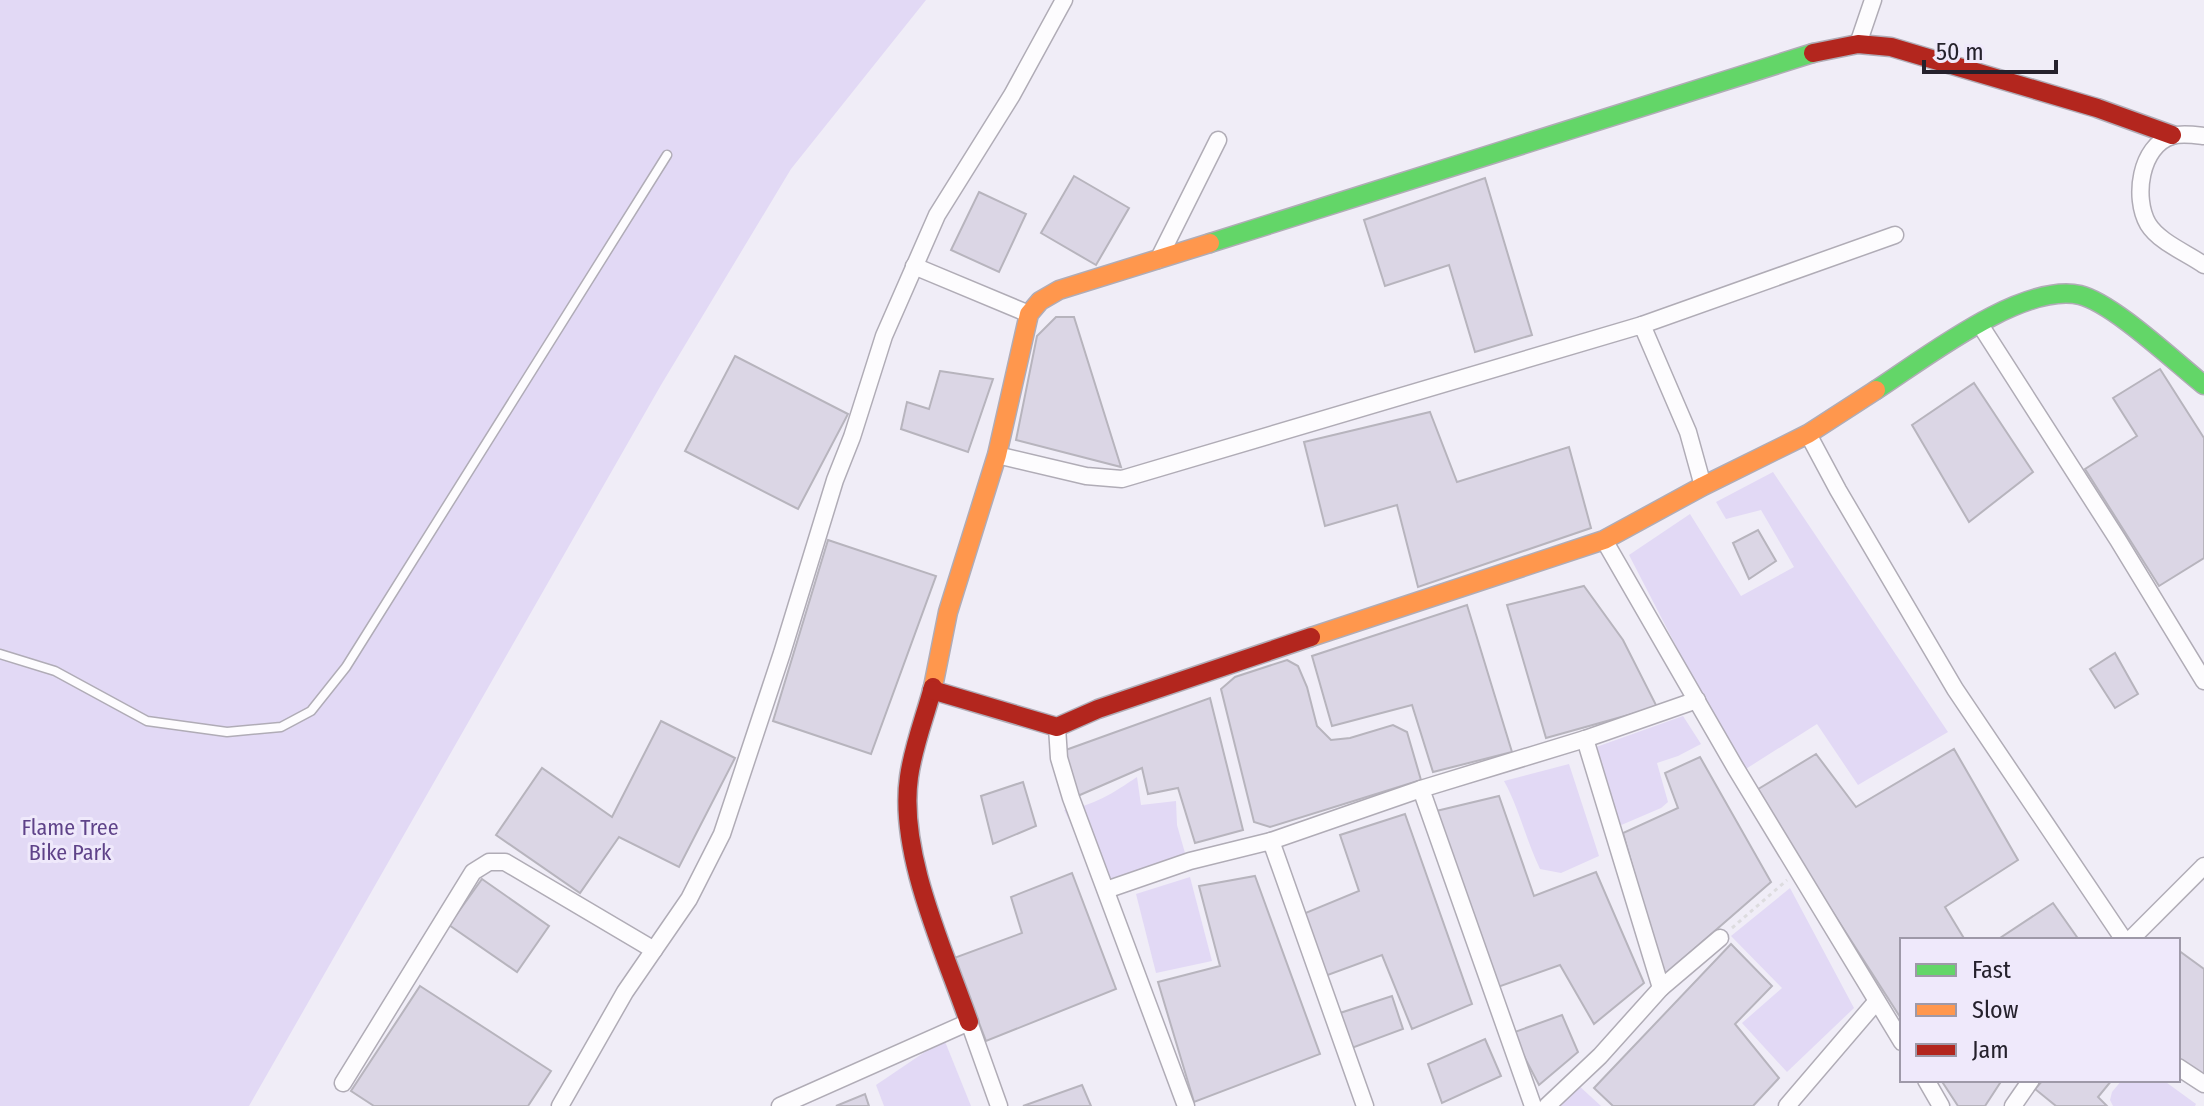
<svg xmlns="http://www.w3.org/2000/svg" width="2204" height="1106" font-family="'Fira Sans Condensed',sans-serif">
<rect width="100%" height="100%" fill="#f0edf7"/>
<g fill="#e2d9f5">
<path d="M0,0H926L791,169L661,385L249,1106H0Z"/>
<path d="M1773,472L1948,732L1858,785L1817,724L1741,772L1629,555L1690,514L1741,596L1794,567L1761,510L1726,519L1716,502Z"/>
<path d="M1683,716L1701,744L1678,756L1657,763L1668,802L1661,808L1619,826L1585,751Z"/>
<path d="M1569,764L1599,856L1561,873L1540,869C1526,840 1519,808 1504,781Z"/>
<path d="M1137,777L1141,805L1176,801L1177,825L1185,853L1102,886L1064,810C1094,806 1113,793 1137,777Z"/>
<path d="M1190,877L1212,961L1156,973L1136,894Z"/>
<path d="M1790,888L1854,1008L1787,1072L1742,1023L1782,988L1731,936Z"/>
<path d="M944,1039L971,1106H884L876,1085Z"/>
<path d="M2122,1080H2163L2196,1104L2195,1106H2113L2110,1100L2112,1092Z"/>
<path d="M1578,1085L1601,1106H1561Z"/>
</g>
<g fill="#dbd6e5" stroke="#b7b4bd" stroke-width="2">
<path d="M1074,176L1129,208L1096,265L1041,233Z"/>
<path d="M1485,178L1532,335L1475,352L1449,265L1385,286L1364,220Z"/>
<path d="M979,192L1026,214L999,272L951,250Z"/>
<path d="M1056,317H1074L1121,467L1016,440L1037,336Z"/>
<path d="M735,356L848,414L798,509L685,451Z"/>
<path d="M2160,369L2204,438V558L2159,586L2085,469L2137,436L2113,398Z"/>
<path d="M940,371L993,379L968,452L901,429L907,402L929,409Z"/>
<path d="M1974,383L2033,472L1969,522L1912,425Z"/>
<path d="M1430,412L1457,482L1569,447L1591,528L1418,587L1397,505L1325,526L1304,442Z"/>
<path d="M1758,530L1776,561L1749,579L1733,543Z"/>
<path d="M828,540L936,576L871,754L773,721Z"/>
<path d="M1584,586L1623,640L1657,707L1546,738L1507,605Z"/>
<path d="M1467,605L1512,752L1433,772L1412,705L1332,726L1312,656Z"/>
<path d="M2115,653L2138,694L2115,708L2090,669Z"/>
<path d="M1287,660L1298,666L1307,687L1317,726L1331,740L1350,738L1393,725L1407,732L1421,780L1270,827L1254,822L1221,689L1235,677Z"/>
<path d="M1210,698L1243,830L1195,843L1178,788L1148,794L1142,768L1073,798L1063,751Z"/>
<path d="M661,721L735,758L679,867L619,837L580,893L496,835L542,768L612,817Z"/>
<path d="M1954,749L2018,860L1945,907L1965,940H1902V1020L1755,791L1816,754L1856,807Z"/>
<path d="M1700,757L1771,882L1663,976L1623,833L1678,808L1665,773Z"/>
<path d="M1023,782L1036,826L993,844L981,796Z"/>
<path d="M1499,796L1534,896L1596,872L1644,983L1594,1024L1560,965L1495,988L1432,812Z"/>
<path d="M1405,814L1472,1004L1412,1029L1382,955L1325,976L1303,914L1359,891L1340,835Z"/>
<path d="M1072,873L1116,989L986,1041L954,958L1022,933L1011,897Z"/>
<path d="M1255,876L1320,1054L1194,1102L1158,982L1220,966L1199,886Z"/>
<path d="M482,879L549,926L517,972L449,925Z"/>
<path d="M2053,903L2079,940H1997Z"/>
<path d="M1731,944L1772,986L1735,1024L1779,1078L1753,1106H1613L1594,1088Z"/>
<path d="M2178,950L2204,969V1076L2178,1058Z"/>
<path d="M420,986L551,1071L528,1106H374L351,1091Z"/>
<path d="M1392,996L1403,1029L1349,1049L1337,1014Z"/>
<path d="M1562,1015L1578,1052L1539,1085L1512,1033Z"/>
<path d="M1485,1039L1501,1076L1442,1103L1428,1064Z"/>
<path d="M1941,1080H2002L1985,1106H1958Z"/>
<path d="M2043,1080H2112L2098,1097L2107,1106H2056L2035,1089Z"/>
<path d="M1082,1085L1091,1106H1023Z"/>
<path d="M865,1094L869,1106H836Z"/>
</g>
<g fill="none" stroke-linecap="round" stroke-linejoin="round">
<defs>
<path id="lane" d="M0,654L55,671L147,721L227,732L281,727L311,711L346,667L667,155"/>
<g id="street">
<path d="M1858,44L1873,0"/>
<path d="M2204,136C2195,135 2181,133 2172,136C2140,146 2133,198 2148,224C2159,242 2187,253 2204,265"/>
<path d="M1158,260L1218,140"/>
<path d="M914,266L1029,314"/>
<path d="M1979,323L2118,540L2204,681"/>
<path d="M1642,325L1895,235"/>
<path d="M1808,434L1838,490L1955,689L2124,940"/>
<path d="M997,455L1086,476L1122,479L1642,325L1688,432L1703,486"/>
<path d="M1604,540L1735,767L1902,1042"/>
<path d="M1057,727L1059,758L1071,798L1186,1106"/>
<path d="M1271,841L1421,789"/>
<path d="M1106,890L1190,861L1271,841L1365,1106"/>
<path d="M2130,940L2204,866"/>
<path d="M1661,988L1720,938"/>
<path d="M2178,1067L2204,1084"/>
<path d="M1926,1080L1941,1106"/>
<path d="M343,1083L473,872L489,862H505L654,950"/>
<path d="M560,1106L625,992L689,899L722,834L782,653L835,480L852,437L884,336L937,215L1012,95L1064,0"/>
<path d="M780,1106L969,1022L999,1106"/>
<path d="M1533,1106L1421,789L1585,739L1697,700"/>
<path d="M1547,1106L1600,1056L1661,988L1585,739"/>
<path d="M1787,1106L1876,1002"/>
<path d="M2013,1106L2031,1080"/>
</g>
<g id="fast">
<path d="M1210,243L1813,53"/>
<path d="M1876,390C1924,359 2022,282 2080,295C2113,303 2175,362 2204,385"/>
</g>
<g id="slow">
<path d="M1311,637L1604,540L1703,486L1808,434L1876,390"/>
<path d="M933,687L948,612L997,455L1029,314L1040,301L1059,290L1210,243"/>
</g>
<g id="jam">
<path d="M1813,53L1858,44L1891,47L2097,108L2172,135"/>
<path d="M933,687C925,717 913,747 909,777C898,853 944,950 969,1022"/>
<path d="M932,690L1057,727L1098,709L1311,637"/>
</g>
</defs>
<use href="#lane" stroke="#b0acb6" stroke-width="11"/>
<use href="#street" stroke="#b0acb6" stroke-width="19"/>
<use href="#fast" stroke="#b0acb6" stroke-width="21"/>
<use href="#slow" stroke="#b0acb6" stroke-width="21"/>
<use href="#jam" stroke="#b0acb6" stroke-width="21"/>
<path stroke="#dddcdf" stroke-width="3" stroke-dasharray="4 4" stroke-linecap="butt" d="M1732,928L1787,880"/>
<use href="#lane" stroke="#fdfcfe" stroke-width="8"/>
<use href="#street" stroke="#fdfcfe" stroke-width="16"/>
<use href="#fast" stroke="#63d668" stroke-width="18"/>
<use href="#slow" stroke="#ff974d" stroke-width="18"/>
<use href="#jam" stroke="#b3261e" stroke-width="18"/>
</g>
<g text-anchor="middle" stroke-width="6" stroke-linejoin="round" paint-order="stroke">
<g font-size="22" fill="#5f4389" stroke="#efe9fb">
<text x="70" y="835">Flame Tree<tspan x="70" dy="25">Bike Park</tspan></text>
</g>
</g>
<rect x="1900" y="938" width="280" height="144" fill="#efe9fb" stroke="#9e99a8" stroke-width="2"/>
<rect x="1916" y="964" width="40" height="12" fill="#63d668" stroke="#9e99a8" stroke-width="2"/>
<text x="1972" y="978" font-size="24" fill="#25212c">Fast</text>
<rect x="1916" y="1004" width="40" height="12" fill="#ff974d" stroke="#9e99a8" stroke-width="2"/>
<text x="1972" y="1018" font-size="24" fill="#25212c">Slow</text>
<rect x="1916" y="1044" width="40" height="12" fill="#b3261e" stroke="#9e99a8" stroke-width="2"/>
<text x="1972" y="1058" font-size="24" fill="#25212c">Jam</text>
<path d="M1924 60v12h132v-12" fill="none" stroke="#25212c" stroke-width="4"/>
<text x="1936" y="60" font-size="24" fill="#25212c" stroke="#efe9fb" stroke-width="6" paint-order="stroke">50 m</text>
</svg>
